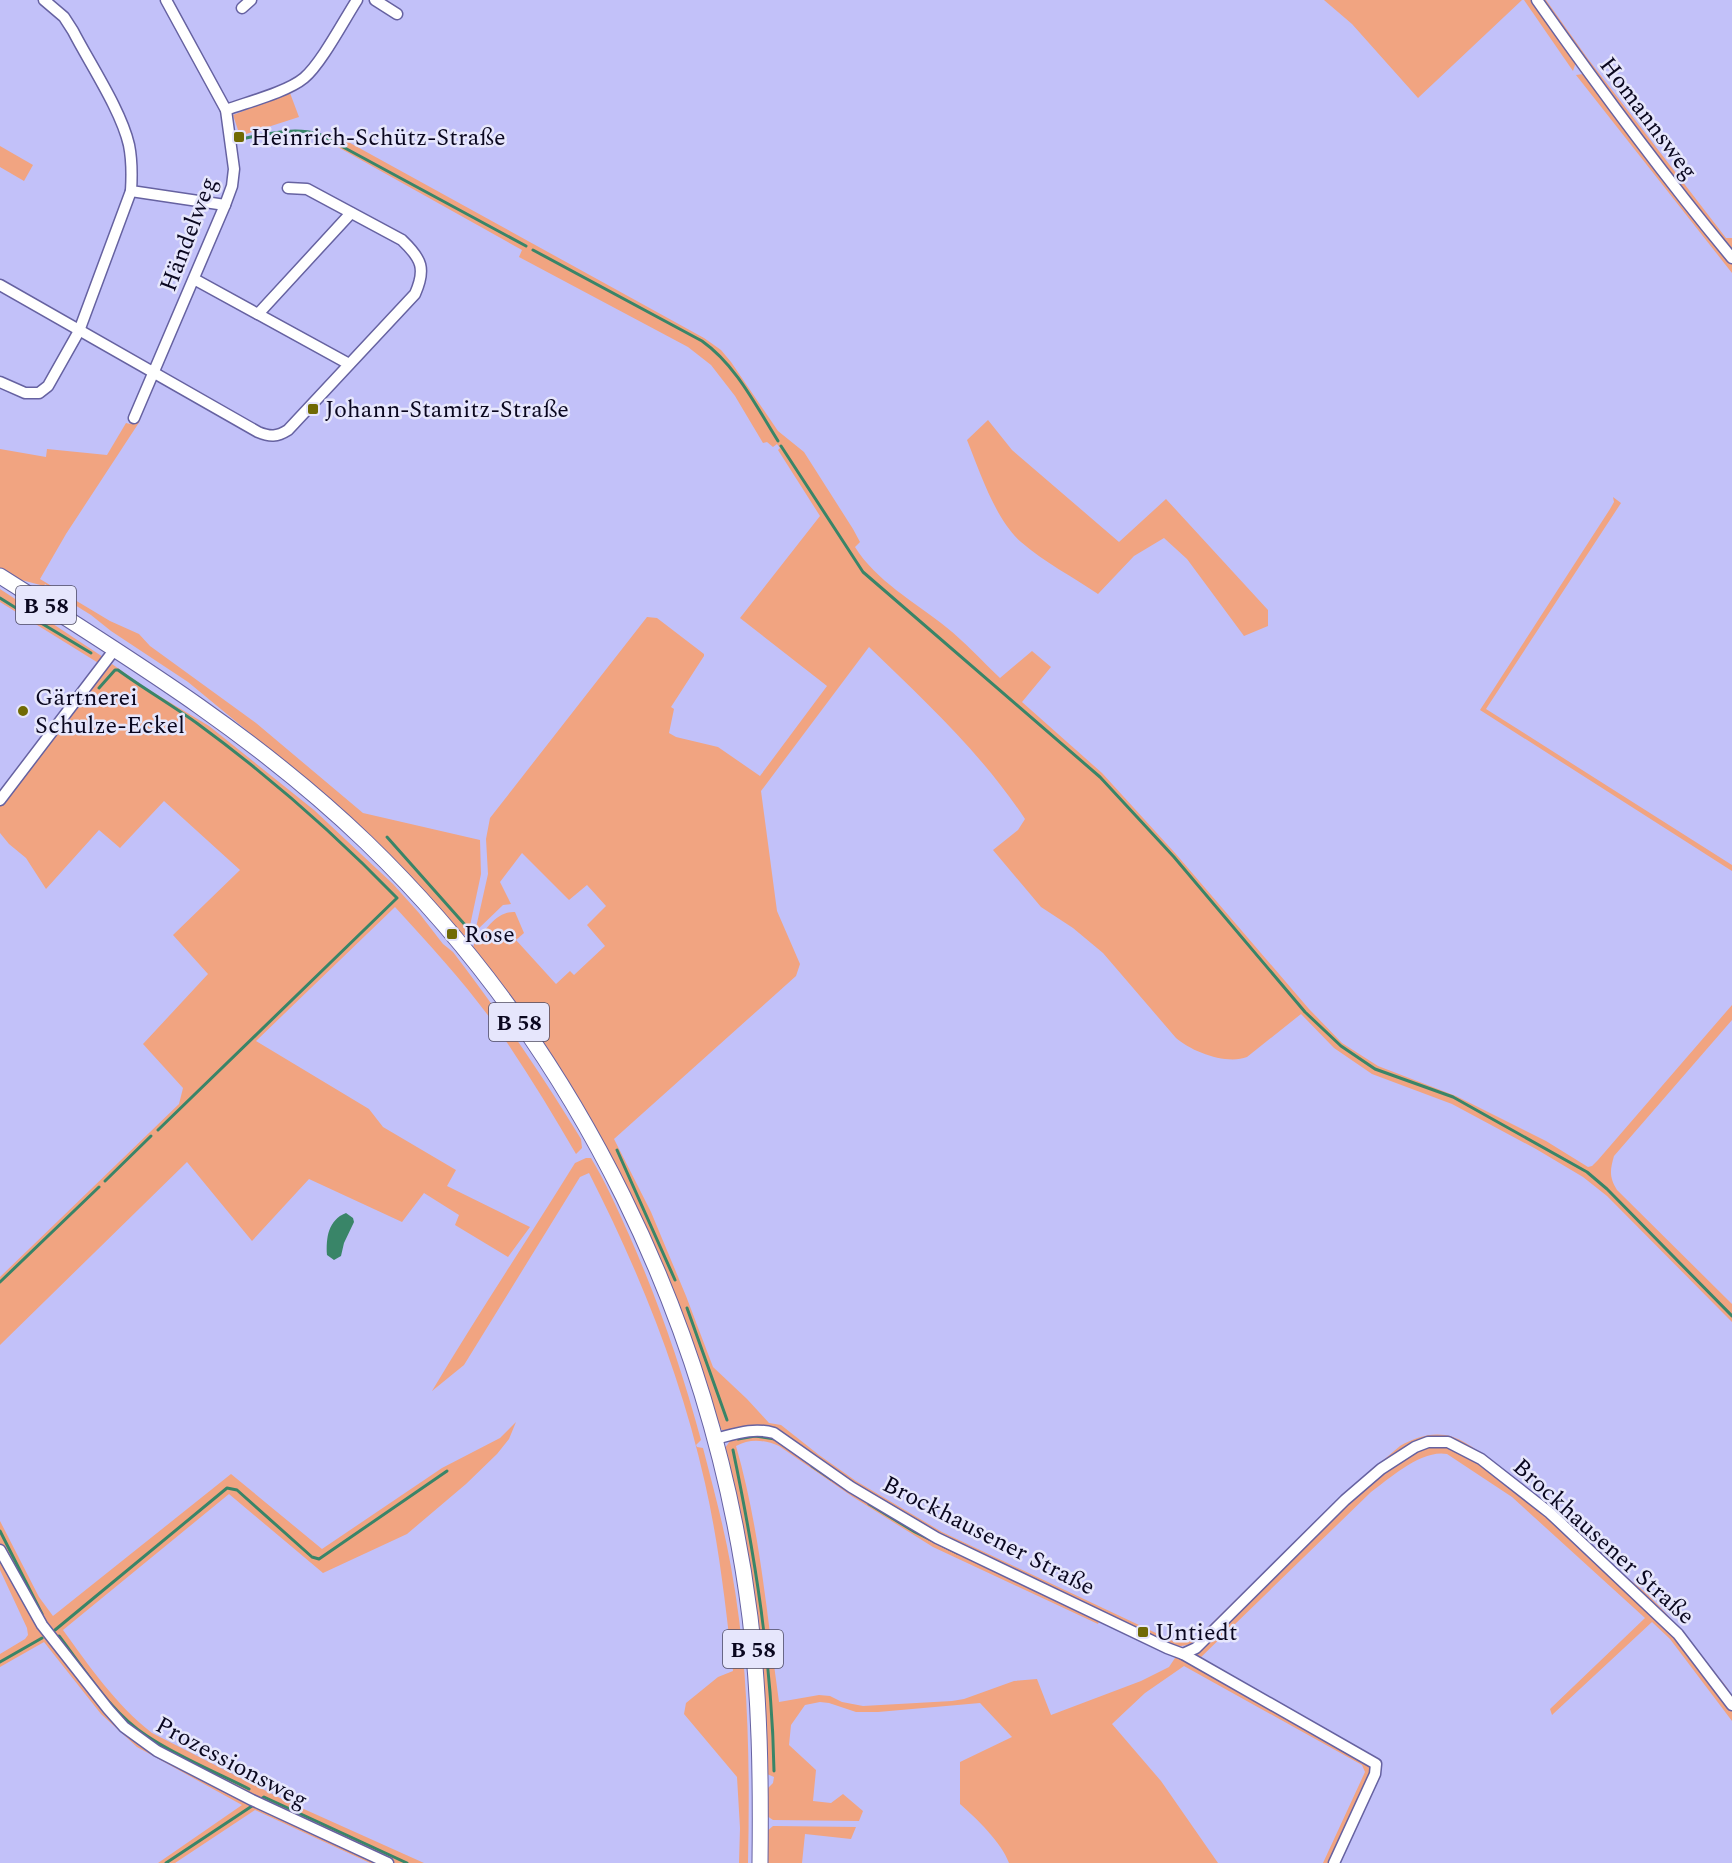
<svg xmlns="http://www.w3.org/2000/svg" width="1732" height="1863" font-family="Spectral,serif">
<rect width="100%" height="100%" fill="#c2c1f9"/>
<g fill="#f1a481">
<path d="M1324,0H1522L1418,98L1352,24Z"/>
<path d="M1524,0H1533L1576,62L1573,71Z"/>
<path d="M1540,0H1546L1588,59L1726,238H1732V249L1729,252Z"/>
<path d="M1583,74L1588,78L1690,213L1732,264V273L1576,75Z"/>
<path d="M290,93L299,117L240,136L233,115Z"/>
<path d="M332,133L704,338L721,350L731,362L778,431L804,452L853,529L860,542L855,547C876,581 915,602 946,627C965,642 982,661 1000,678L1032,651L1051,667L1022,702L1102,773L1175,853L1309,1009L1342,1043L1378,1066L1456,1096L1546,1141L1588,1167L1592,1166L1598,1160L1732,1005V1020L1614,1156C1610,1170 1609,1177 1617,1190L1732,1304V1322L1607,1196L1583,1177L1536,1149L1452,1104L1372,1074L1334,1048L1301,1014L1247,1057C1227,1065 1192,1052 1176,1038L1103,953L1073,928L1041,907L993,850L1018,830L1025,819C982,754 925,701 869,647L761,791L777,911L800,964L796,976L614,1139L651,1212L686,1296L713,1367L747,1399L769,1423L781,1425L819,1455L856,1481L942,1532L1175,1642L1193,1639L1202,1633L1340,1497L1400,1446C1416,1437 1434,1431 1453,1437C1470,1443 1484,1456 1499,1467C1541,1496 1579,1533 1616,1568C1626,1578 1638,1585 1648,1595C1672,1618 1693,1644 1714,1671C1720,1680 1732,1690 1732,1701L1645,1598L1464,1445L1414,1443L1193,1644L1175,1647L939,1536L854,1485L776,1431L762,1425L725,1432L721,1429L666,1277L639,1213L603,1144L562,1076L515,1004L473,947L475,942C487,929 496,911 515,912L524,933L516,940L556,984L570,971L574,975L605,946L587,925L606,906L587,885L569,900L522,853L500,882L511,904L503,905L475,932L488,874L486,839L490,818L647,617L657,618L704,654V656L671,707L674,709L669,733L676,737L718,747L760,776L827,686L740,618L820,516L778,450L780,448L777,444L773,447L767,442L763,443L735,396L711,365L688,347L519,257L522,250L327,141Z"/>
<path d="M0,146L33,165L24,181L0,167Z"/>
<path d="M136,419L140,421L66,534L40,579L110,621L139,634L150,646L256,723L363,813L480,840L481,874L468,935H461L441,910L377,843L325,795L188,682L111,631L91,615L49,589L50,587L45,584L44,586L18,579L0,568V449L46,457L47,449L107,455L126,423L130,424Z"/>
<path d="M988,420L1012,450L1119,542L1166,499L1268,610V626L1244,636L1187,559L1164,538L1134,556L1098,594C1073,577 1044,562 1021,542C995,519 980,472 967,440Z"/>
<path d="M1613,497L1621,503L1486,709L1732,865V871L1480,710L1610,509L1614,502Z"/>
<path d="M0,589L103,657L100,664L0,602Z"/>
<path d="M112,664L146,688L209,726L314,810L393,884L419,913L443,944L453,952C500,1014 541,1073 581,1139L582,1148L576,1154C550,1109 523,1065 493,1022C463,981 429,944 395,907L256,1041L369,1109L383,1127L456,1170L447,1186L530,1227L508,1257L455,1225L459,1215L424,1193L402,1222L309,1179L252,1241L187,1162L0,1345V1277L179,1104L183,1088L143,1044L208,974L173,935L240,870L164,801L120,848L99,830L46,889L26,858L9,844L0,833V806L106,669Z"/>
<path d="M586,1158H591C606,1183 618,1210 630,1237C659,1303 682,1370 701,1440L696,1445L697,1447L703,1448C713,1487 724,1527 731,1567C749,1665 750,1765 748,1863H739L740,1828L737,1777L684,1714L686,1703L718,1677L733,1671C726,1608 719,1545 705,1483C681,1375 639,1271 589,1173L580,1177L464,1365L432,1391C478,1314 528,1239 575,1163Z"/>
<path d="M516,1422L509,1439L497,1454L466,1484L407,1534L323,1573L229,1494L63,1630C89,1666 116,1705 152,1733L286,1801L424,1863H393L157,1748L109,1708L27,1596L0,1544V1521L39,1597L53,1616L231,1474L322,1549L442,1468L500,1438Z"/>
<path d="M748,1434L772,1436L850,1489L1100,1619L1098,1624L933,1547L853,1497L779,1446C765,1440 750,1438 736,1446C760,1529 767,1617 779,1702L819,1695L830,1696L842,1702L863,1706L952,1701L964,1699L1014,1681L1037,1679L1051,1715L1141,1681L1169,1667L1177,1655L1370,1764L1372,1770L1332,1863H1323L1365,1772L1362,1765L1184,1666L1145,1693L1112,1724L1161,1781L1218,1863H1009C1002,1843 976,1818 960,1804V1762L1012,1737L980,1703L878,1712H856L829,1703L820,1702L805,1705L791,1725L789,1745L816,1770L813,1801L831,1803L843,1794L863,1811L859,1821L773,1820L767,1816L766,1790L773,1783L774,1777L767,1774L766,1771C765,1662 750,1554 725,1448L730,1441Z"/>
<path d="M1430,1445H1446L1460,1450L1548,1515L1675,1635L1732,1709V1721L1670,1639L1652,1622L1552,1715L1550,1709L1645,1618L1512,1497L1447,1454C1422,1449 1390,1478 1371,1492L1197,1661L1195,1654L1197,1650L1346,1503L1383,1471Z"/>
<path d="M0,1554L24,1600L123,1728L382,1863H370L255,1810L175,1863H158L242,1805L137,1747L101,1714L44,1642L0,1667V1654L25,1639L28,1635L27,1628L0,1570Z"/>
<path d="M773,1826H776L856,1827L851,1839L805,1834L802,1863H765L766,1832Z"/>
</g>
<path fill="#398568" d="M346,1213L353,1218L354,1222L344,1243L341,1256L334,1260L327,1255C326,1238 328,1220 346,1213Z"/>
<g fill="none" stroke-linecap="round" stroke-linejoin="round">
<g stroke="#398568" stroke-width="3">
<path d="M241,139C267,134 293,127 319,134L526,246"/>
<path d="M533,250L702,341C736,365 756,406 778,441"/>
<path d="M781,446L863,572L1100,777L1174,857L1305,1012L1341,1046L1375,1069L1453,1097L1587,1172L1607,1189L1732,1316"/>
<path d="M0,598L24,613"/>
<path d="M36,620L91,653"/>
<path d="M99,688L115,670H118C144,689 172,705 198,724C269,776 336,835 397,898L158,1130"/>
<path d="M387,837L466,926"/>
<path d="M617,1150L675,1280"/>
<path d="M105,1181L151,1136"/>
<path d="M0,1282L99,1187"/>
<path d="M687,1308L727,1420"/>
<path d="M738,1439L755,1436L775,1439"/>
<path d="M733,1450C755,1556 772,1662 774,1771"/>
<path d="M812,1466L831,1479"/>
<path d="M869,1504L915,1532L957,1553"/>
<path d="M0,1531L42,1614"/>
<path d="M55,1630L227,1488L237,1490L312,1557L319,1559L447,1471"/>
<path d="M59,1636C85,1670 111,1713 147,1736C178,1757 216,1772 249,1789"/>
<path d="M0,1662L42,1638"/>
<path d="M261,1799L264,1797L407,1863"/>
<path d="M166,1863L252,1806"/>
</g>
<defs>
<g id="minor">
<path d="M44,0L64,17L73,31C90,64 121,110 129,145C132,160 132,175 131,191L225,205"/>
<path d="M375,0L397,14"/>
<path d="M1537,0C1599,88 1663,175 1732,258"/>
<path d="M242,8L251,0"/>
<path d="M226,110C248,102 287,92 304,78C321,64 344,20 357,0"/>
<path d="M194,279L349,364"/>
<path d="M0,285L258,432C270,437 277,437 288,430L415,294C426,269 422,259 402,240L307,189L288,188"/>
<path d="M258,314L351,213"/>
<path d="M0,382L25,393H39L48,386L79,331L131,191"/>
<path d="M134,418L225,205L232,186L234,169L226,110L166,0"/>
<path d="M0,800L115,649"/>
<path d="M715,1439C735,1434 753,1427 774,1433L851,1487L937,1538L1167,1648L1183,1654L1376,1764L1375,1774L1334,1863"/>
<path d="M0,1550L42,1625L108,1709L124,1727L157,1751L252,1800L388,1863"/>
<path d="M1183,1654L1196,1648L1345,1500L1381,1469L1415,1447L1428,1442H1448L1481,1459L1550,1513L1678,1634L1732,1705"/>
</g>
<path id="primary" d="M0,576C128,657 256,736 366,842C577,1046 713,1325 750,1617C760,1699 761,1781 760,1863"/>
</defs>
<use href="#minor" stroke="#6662a1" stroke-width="13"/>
<use href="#primary" stroke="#6662a1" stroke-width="17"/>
<use href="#minor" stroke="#fff" stroke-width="10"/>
<use href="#primary" stroke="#fff" stroke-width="15"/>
</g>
<g fill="#706a04" stroke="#e6e6fc" stroke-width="2">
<rect x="233" y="131" width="12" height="12" rx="3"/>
<rect x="307" y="403" width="12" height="12" rx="3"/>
<circle cx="23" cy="711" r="6"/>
<rect x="446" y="928" width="12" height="12" rx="3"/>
<rect x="1137" y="1626" width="12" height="12" rx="3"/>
</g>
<g text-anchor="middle" stroke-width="5" stroke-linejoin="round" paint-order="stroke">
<g fill="#e6e6fc" stroke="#4c4a61" stroke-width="1.5">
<rect x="16" y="586" width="60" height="38" rx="4.5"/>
<rect x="489" y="1003" width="60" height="38" rx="4.5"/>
<rect x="723" y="1630" width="60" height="38" rx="4.5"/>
</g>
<g font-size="22" font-weight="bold" fill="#0a071f">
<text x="46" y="613">B 58</text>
<text x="519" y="1030">B 58</text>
<text x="753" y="1657">B 58</text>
</g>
<g font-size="24" fill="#0a071f" stroke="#e6e6fc">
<text transform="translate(1649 118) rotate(53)" y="8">Homannsweg</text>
<text transform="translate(188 234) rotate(-69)" y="8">Händelweg</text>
<text transform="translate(989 1535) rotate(27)" y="8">Brockhausener Straße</text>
<text transform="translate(1604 1541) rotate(42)" y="8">Brockhausener Straße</text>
<text transform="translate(232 1762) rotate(28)" y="8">Prozessionsweg</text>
</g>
<g font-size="24" fill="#0a071f" stroke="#e6e6fc" text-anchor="start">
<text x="251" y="145">Heinrich-Schütz-Straße</text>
<text x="325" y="417">Johann-Stamitz-Straße</text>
<text x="35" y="705">Gärtnerei<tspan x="35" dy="28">Schulze-Eckel</tspan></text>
<text x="464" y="942">Rose</text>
<text x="1155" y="1640">Untiedt</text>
</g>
</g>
</svg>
